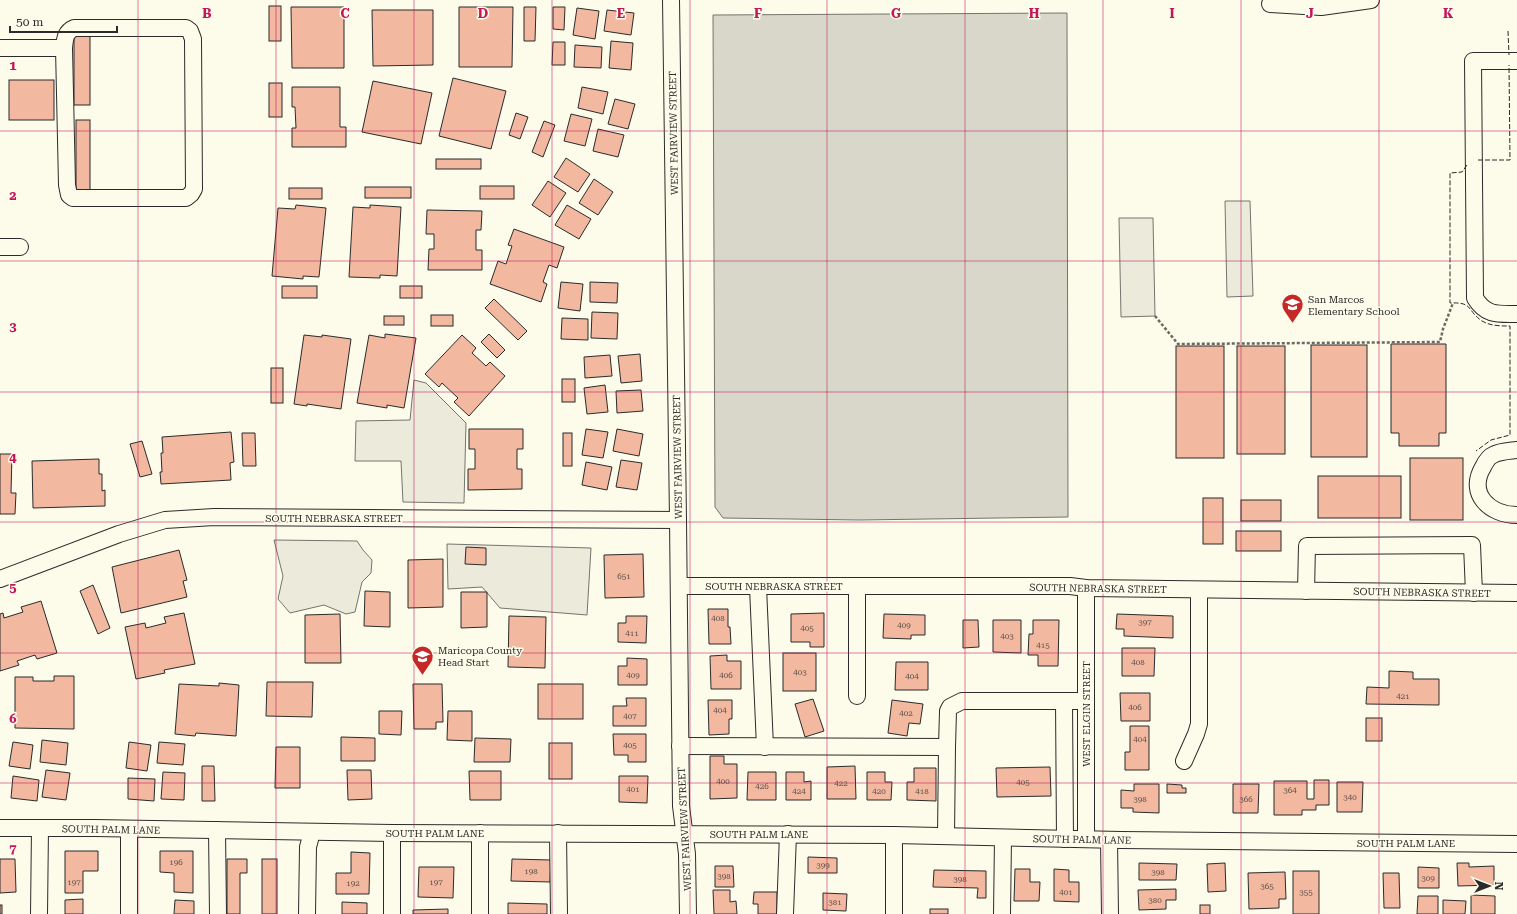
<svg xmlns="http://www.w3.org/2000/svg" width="1517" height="914" font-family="'Roboto Serif',serif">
<rect width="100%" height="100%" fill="#fdfbea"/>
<g fill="#ecebdb" stroke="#74746e">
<path d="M1225,201H1250L1253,296L1227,297Z"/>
<path d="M1119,218H1153L1155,316L1121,317Z"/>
<path d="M414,380L426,383L466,423L464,503L403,502L401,461H355L356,421L410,420Z"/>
<path d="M274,540L357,541L363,550L372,560L371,573L362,582L355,612L346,614L324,605L290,613L278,599L283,576Z"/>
<path d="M447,544L591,548L587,615L500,608L482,587L448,589Z"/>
</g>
<path fill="#d8d7c9" stroke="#74746e" d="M1067,13L1068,517L859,520L723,518L715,507L713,15Z"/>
<g fill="#f2b8a0" stroke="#2b2b2b">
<rect x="269" y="6" width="12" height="35"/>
<path d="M291,7H344V68H292Z"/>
<path d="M459,7H513L512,67H459Z"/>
<path d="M524,7H536L535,41H524Z"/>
<path d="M553,7H565L564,30L553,29Z"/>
<path d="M577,8L599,11L595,39L573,35Z"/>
<path d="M372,10H433V65L373,66Z"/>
<path d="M607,10L634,13L631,35L604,31Z"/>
<rect x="74" y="35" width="16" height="70"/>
<path d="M611,41L633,43L631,70L609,68Z"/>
<path d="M553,42H565V65H552Z"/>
<path d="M575,45L602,47L601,68L574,67Z"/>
<path d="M453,78L506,91L491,149L439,136Z"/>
<rect x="9" y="80" width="45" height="40"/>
<path d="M373,81L432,93L421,144L362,132Z"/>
<rect x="269" y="83" width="13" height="34"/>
<path d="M292,87H340V127H346V147H292V128H296L295,107H292Z"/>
<path d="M582,87L608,92L603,114L578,108Z"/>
<path d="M615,99L635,104L628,129L608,124Z"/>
<path d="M516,113L528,117L520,139L509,135Z"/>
<path d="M571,114L592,119L585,146L564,141Z"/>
<rect x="76" y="120" width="14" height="71"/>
<path d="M544,121L555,125L543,157L532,152Z"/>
<path d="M598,129L624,135L618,157L593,151Z"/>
<path d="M566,158L590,174L578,192L554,177Z"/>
<rect x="436" y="159" width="45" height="10"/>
<path d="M594,179L613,192L598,215L579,203Z"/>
<path d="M548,181L566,193L550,217L532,205Z"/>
<rect x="480" y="186" width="34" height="13"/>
<rect x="365" y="187" width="46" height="11"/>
<rect x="289" y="188" width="33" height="11"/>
<path d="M296,205L326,208L319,277L303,276V279L272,276L278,208L295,209Z"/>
<path d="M370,205L401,207L397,276L380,275V278L349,277L353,207L370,208Z"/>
<path d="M567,205L591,219L579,239L555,225Z"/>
<path d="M427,210L482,211L481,230H476V250H482V270H428L429,249H434V234H426Z"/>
<path d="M514,229L564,247L557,268L549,265L543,282L547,284L541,302L490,284L498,261L506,264L512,246L508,245Z"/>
<path d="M561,282L583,284L580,311L558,308Z"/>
<path d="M590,282L618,283L617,303L590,302Z"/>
<rect x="282" y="286" width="35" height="12"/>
<rect x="400" y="286" width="22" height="12"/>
<path d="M494,299L527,331L518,340L485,308Z"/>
<path d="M592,312L618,313L617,339L591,338Z"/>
<rect x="431" y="315" width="22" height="11"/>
<rect x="384" y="316" width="20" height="9"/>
<path d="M562,318L588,319V340L561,339Z"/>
<path d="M385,334L416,338L404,408L387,405V408L357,403L369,335L385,338Z"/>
<path d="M489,334L505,350L497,358L481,342Z"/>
<path d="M304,335L322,337V335L351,339L341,409L307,404V406L294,404Z"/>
<path d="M462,335L476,348L472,353L486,366L490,362L505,376L469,416L454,402L458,398L442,383L439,387L425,374Z"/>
<path d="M1391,344H1446V433H1439V446H1399V433H1391Z"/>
<rect x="1311" y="345" width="56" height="112"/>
<rect x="1176" y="346" width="48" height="112"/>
<rect x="1237" y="346" width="48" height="108"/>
<path d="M640,354L642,381L621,383L618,356Z"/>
<path d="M610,355L612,376L585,378L584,357Z"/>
<rect x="271" y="368" width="12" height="35"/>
<rect x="562" y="379" width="13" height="23"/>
<path d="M605,385L608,412L587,414L584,388Z"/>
<path d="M641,390L643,411L617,413L616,391Z"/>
<path d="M469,429H523V449H517V469H522V489L468,490V469H475V449H469Z"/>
<path d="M586,429L608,432L603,458L582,455Z"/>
<path d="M617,429L643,434L639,456L613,451Z"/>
<path d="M231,432L234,462L230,463L231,480L161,484L160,472H162L161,453H163L162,437Z"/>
<path d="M242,433H255L256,466H243Z"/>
<rect x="563" y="433" width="9" height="33"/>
<path d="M142,441L152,474L140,477L130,444Z"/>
<path d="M0,454H12L11,493H16L15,514H0Z"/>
<rect x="1410" y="458" width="53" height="62"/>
<path d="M99,459V474H102V491L105,490V506L33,508L32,461Z"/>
<path d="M621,460L642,463L637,490L616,487Z"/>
<path d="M586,462L612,467L607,490L582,485Z"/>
<rect x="1318" y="476" width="83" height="42"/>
<rect x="1203" y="498" width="20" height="46"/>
<rect x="1241" y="500" width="40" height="21"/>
<rect x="1236" y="531" width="45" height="20"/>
<path d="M466,547L486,548V565L465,564Z"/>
<path d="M179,550L187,580L183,581L187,597L121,613L112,567Z"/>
<path d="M643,554L644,597L605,598L604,555Z"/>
<path d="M443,559V607L408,608V560Z"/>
<path d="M93,585L110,628L98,634L80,591Z"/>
<path d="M365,591L390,592V627L364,626Z"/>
<path d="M461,592H487V627L461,628Z"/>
<path d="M41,601L57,653L37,659L35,655L17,661L19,665L0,671V614L3,613L4,618L23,612L21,607Z"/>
<path d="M708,609H728V627H730L731,644H709Z"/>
<path d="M184,613L195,664L164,670L165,673L136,679L125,627L145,623L146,628L166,623L164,617Z"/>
<path d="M824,613V647H810V642H791V614Z"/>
<path d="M340,614L341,663H305V615Z"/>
<path d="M884,614L925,615V635H911V639L883,638Z"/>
<path d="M1117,614L1173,616V638L1124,636V629H1116Z"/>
<path d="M509,616L546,617L545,668L508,667Z"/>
<path d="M626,616H647L646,643L618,642V623H626Z"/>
<path d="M963,620H978L979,647L963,648Z"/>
<path d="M993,620H1021V653L993,652Z"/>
<path d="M1033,620H1059L1058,666H1038V655H1028L1029,634H1033Z"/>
<path d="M1122,648H1155L1154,676H1122Z"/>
<rect x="783" y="653" width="33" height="38"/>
<path d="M727,655V661H741V689H711L710,656Z"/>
<path d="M627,658L647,659V685H618V666H627Z"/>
<path d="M896,662H928V690H895Z"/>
<path d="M1389,671L1413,672V679H1439V705L1366,704L1367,687L1389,688Z"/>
<path d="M54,676H74V729L15,728V677H33V681H54Z"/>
<path d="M267,682H313L312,717L266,716Z"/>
<path d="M219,683L239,685L236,736L196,733L195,736L175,734L179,684L219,686Z"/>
<path d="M413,684H442L443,722H436V729H414Z"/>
<rect x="538" y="684" width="45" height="35"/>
<path d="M1120,693H1150V721H1121Z"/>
<path d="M626,698H646V726H613V706H627Z"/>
<path d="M813,699L824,731L805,737L795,704Z"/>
<path d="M708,700H732V719H729V734L709,735Z"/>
<path d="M892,700L923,704L920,724L909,723L907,736L888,733Z"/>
<path d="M379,711H402L401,735L379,734Z"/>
<path d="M448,711H472V741L447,740Z"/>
<rect x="1366" y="718" width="16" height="23"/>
<path d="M1130,726H1149V770H1125V752H1130Z"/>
<path d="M613,734H646V762H628V755H614Z"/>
<path d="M341,737L375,738V761H341Z"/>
<path d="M475,738L511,739L510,762H474Z"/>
<path d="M42,740L68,743L66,765L40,762Z"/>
<path d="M13,742L33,745L30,769L9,766Z"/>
<path d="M129,742L151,745L147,771L126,768Z"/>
<path d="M159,742L185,744L183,765L157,763Z"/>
<rect x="549" y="743" width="23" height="36"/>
<path d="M276,747H300V788H275Z"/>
<path d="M710,756H724V764H737V798L710,799Z"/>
<path d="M202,766H214L215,801H202Z"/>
<path d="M855,766L856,799H827V767Z"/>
<path d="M1050,767L1051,796L997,797L996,768Z"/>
<path d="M914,768H936V801L907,800V782H914Z"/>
<path d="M46,770L70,773L66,800L42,797Z"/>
<path d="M347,770H371L372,799L348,800Z"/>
<path d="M469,771H501V800H470Z"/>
<path d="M163,772L185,773L184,800L161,799Z"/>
<path d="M748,772H776V800H747Z"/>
<path d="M786,772H804V782L811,781V800H786Z"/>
<path d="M867,772H885V782H892L891,800H867Z"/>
<path d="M13,776L39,780L37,801L11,798Z"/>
<path d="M619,776H648L647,803L619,802Z"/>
<path d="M128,778L155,779L154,801L128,799Z"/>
<path d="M1314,780H1329V805H1316V810H1302V815H1274V781H1307V799H1314Z"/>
<path d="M1337,782H1363L1362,812H1337Z"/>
<path d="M1134,784H1159V813L1133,812V808H1121V790L1134,791Z"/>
<path d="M1167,784L1182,785V788H1186V793H1167Z"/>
<path d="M1233,784H1259L1258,813H1233Z"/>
<path d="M65,851H98V871H83V893H65Z"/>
<path d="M160,851H193V893L174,892V873L160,872Z"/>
<path d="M351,852L370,853L369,894H336V873H351Z"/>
<path d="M808,857L837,858V873H808Z"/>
<path d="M0,859H15L16,892L0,893Z"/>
<path d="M227,859H247V873H240V914H227Z"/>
<rect x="262" y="859" width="15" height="55"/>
<path d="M512,859L551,860L550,882L511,881Z"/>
<path d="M1139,863L1177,864L1176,880H1139Z"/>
<path d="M1225,863L1226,891L1208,892L1207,864Z"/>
<path d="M1457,863H1469V867L1494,866V885L1458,886Z"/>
<path d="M715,866H733L734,887H715Z"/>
<path d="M419,867H454L453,898L418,897Z"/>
<path d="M1418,867L1439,868V888H1418Z"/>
<path d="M1015,869H1030V882H1040L1039,901H1014Z"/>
<path d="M1054,869L1069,870V882H1079V902L1054,901Z"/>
<path d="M934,870L986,871V898H977L978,888L933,887Z"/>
<rect x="1293" y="871" width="26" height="43"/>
<path d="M1285,872L1286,899H1279V908L1249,909L1248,873Z"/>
<path d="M1383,873H1399L1400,908H1384Z"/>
<path d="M1176,889V900H1166V909L1139,910L1138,890Z"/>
<path d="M713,890H730V902L736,901L737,914H714Z"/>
<path d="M754,892H777V914H758V904H753Z"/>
<path d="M823,893L847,894L846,911L823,910Z"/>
<path d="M1471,895L1495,896V914H1471Z"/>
<path d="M1418,896H1438V914H1417Z"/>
<path d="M83,899V914H65V900Z"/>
<path d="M175,900L194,901V914H174Z"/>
<path d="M1443,900L1466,901L1465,914H1443Z"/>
<path d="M342,902L367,903V914H342Z"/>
<path d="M508,903L547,904V914H508Z"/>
<rect x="0" y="905" width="2" height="9"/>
<rect x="1200" y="905" width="10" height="9"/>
<path d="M448,909V914H413V910Z"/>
<rect x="930" y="909" width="18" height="5"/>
</g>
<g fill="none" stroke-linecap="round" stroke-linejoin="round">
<defs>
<g id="minor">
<path d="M671,0L678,520L681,806L687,854L688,914"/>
<path d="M1270,4L1321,7L1371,0"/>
<path d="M74,28H186L190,31L193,39L194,189L191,194L186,198H73L69,195L67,185L64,48C65,39 65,32 74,28Z"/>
<path d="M0,48H64"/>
<path d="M1517,61H1473L1475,298C1486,316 1498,314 1517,314"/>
<path d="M0,247H20"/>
<path d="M1517,450C1509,451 1500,451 1493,455C1488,457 1485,463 1483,467C1467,494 1490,515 1517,515"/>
<path d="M0,579L119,534L165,520L214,517L678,520"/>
<path d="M679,586H1070L1086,588L1517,593"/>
<path d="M857,586V696"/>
<path d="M758,587L765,747"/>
<path d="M1086,588V839"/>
<path d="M1306,591L1307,546L1472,545L1474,593"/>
<path d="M1064,701L1065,839"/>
<path d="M680,746L947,747L946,836"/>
<path d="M947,747L948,711L950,707L962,701H1086"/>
<path d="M1184,761L1196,734L1199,724V590"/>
<path d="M0,828H95L392,833L894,835L1121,840L1517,844"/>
<path d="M217,830L218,914"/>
<path d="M558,833L559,914"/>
<path d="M894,835V914"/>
<path d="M1109,840L1110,914"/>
<path d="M39,914L40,828"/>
<path d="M129,914V830"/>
<path d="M307,914L308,847L312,832"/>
<path d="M392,914V833"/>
<path d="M480,914V833"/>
<path d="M785,914L788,834"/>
<path d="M1002,914L1003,838"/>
</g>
</defs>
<use href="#minor" stroke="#2b2b2b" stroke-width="18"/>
<path stroke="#6a6964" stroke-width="2.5" stroke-dasharray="3 2" stroke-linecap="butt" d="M1155,316L1178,344L1440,342L1443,329L1453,303"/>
<use href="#minor" stroke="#fdfbea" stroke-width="16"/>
<g stroke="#2b2b2b" stroke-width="1" stroke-dasharray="5 2" stroke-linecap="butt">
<path d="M1508,31L1509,55"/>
<path d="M1478,160H1510L1509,65"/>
<path d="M1467,165L1462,172L1450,173V303C1474,302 1466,310 1482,321C1490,326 1501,326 1510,326V435L1491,440L1476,451"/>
</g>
</g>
<path fill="none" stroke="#c2185b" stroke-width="1" stroke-opacity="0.55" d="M138,0V914M276,0V914M414,0V914M552,0V914M690,0V914M827,0V914M965,0V914M1103,0V914M1241,0V914M1379,0V914M0,131H1517M0,261H1517M0,392H1517M0,522H1517M0,653H1517M0,783H1517"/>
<defs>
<symbol id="school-pin" viewBox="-11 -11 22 30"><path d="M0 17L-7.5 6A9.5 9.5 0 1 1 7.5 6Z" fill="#c62828" stroke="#fdfbea"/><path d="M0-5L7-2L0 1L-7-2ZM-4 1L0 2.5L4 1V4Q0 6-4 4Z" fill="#fff"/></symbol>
</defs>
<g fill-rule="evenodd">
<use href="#school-pin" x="1280" y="292" width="25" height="34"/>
<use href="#school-pin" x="410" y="644" width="25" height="34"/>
</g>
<g text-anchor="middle" stroke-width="3" stroke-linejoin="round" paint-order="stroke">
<g font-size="8" fill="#5d4e48">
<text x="624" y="579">651</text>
<text x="718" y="621">408</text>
<text x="1145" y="625">397</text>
<text x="904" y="628">409</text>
<text x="807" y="631">405</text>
<text x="632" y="636">411</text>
<text x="1007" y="639">403</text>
<text x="1043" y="648">415</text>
<text x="1138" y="665">408</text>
<text x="800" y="675">403</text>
<text x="633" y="678">409</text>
<text x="726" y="678">406</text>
<text x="912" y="679">404</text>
<text x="1403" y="699">421</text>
<text x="1135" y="710">406</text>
<text x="720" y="713">404</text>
<text x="906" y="716">402</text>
<text x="630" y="719">407</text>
<text x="1140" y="742">404</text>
<text x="630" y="748">405</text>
<text x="723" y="784">400</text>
<text x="1023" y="785">405</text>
<text x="841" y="786">422</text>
<text x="762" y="789">426</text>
<text x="633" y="792">401</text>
<text x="1290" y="793">364</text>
<text x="799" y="794">424</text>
<text x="879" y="794">420</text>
<text x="922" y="794">418</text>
<text x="1350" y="800">340</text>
<text x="1140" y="802">398</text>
<text x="1246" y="802">366</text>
<text x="176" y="865">196</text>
<text x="823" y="868">399</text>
<text x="531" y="874">198</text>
<text x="1158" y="875">398</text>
<text x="724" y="879">398</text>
<text x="1428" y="881">309</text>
<text x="960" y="882">398</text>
<text x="74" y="885">197</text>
<text x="436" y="885">197</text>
<text x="353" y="886">192</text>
<text x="1267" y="889">365</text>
<text x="1066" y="895">401</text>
<text x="1306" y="895">355</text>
<text x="1155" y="903">380</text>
<text x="835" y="905">381</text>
</g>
<g font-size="10" fill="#2b2b2b" stroke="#fdfbea">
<text transform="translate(673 133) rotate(-91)" y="4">WEST FAIRVIEW STREET</text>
<text transform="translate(677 457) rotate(-91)" y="4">WEST FAIRVIEW STREET</text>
<text x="334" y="522">SOUTH NEBRASKA STREET</text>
<text x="774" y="590">SOUTH NEBRASKA STREET</text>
<text transform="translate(1098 588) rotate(1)" y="4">SOUTH NEBRASKA STREET</text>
<text transform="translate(1422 592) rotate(1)" y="4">SOUTH NEBRASKA STREET</text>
<text transform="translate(1086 714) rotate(-90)" y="4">WEST ELGIN STREET</text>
<text transform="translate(111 829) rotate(1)" y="4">SOUTH PALM LANE</text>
<text transform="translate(684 829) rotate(-93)" y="4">WEST FAIRVIEW STREET</text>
<text x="435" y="837">SOUTH PALM LANE</text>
<text x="759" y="838">SOUTH PALM LANE</text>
<text transform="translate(1082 839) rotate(1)" y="4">SOUTH PALM LANE</text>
<text x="1406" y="847">SOUTH PALM LANE</text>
</g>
<g font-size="10" fill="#2b2b2b" stroke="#fdfbea" text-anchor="start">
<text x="1308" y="303">San Marcos<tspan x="1308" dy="12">Elementary School</tspan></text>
<text x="438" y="654">Maricopa County<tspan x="438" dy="12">Head Start</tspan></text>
</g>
</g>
<g font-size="13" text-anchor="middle" font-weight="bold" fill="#c2185b" stroke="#fdfbea" stroke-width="3" stroke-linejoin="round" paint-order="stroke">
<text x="207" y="18">B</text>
<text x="345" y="18">C</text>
<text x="483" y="18">D</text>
<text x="621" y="18">E</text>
<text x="758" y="18">F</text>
<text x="896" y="18">G</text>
<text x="1034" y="18">H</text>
<text x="1172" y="18">I</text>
<text x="1310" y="18">J</text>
<text x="1448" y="18">K</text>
<text x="13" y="70">1</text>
<text x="13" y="200">2</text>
<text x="13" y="331">3</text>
<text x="13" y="462">4</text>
<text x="13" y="592">5</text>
<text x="13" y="723">6</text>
<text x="13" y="853">7</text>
</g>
<g transform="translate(1489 886) rotate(90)" stroke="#fdfbea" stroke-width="3" paint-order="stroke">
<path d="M0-3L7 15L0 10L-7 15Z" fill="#2b2b2b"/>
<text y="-6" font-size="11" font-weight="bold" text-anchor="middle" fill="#2b2b2b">N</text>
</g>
<path d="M10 26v6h107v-6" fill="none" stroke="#2b2b2b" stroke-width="2"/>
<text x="16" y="26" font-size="12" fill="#2b2b2b" stroke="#fdfbea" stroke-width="3" paint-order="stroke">50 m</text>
</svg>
